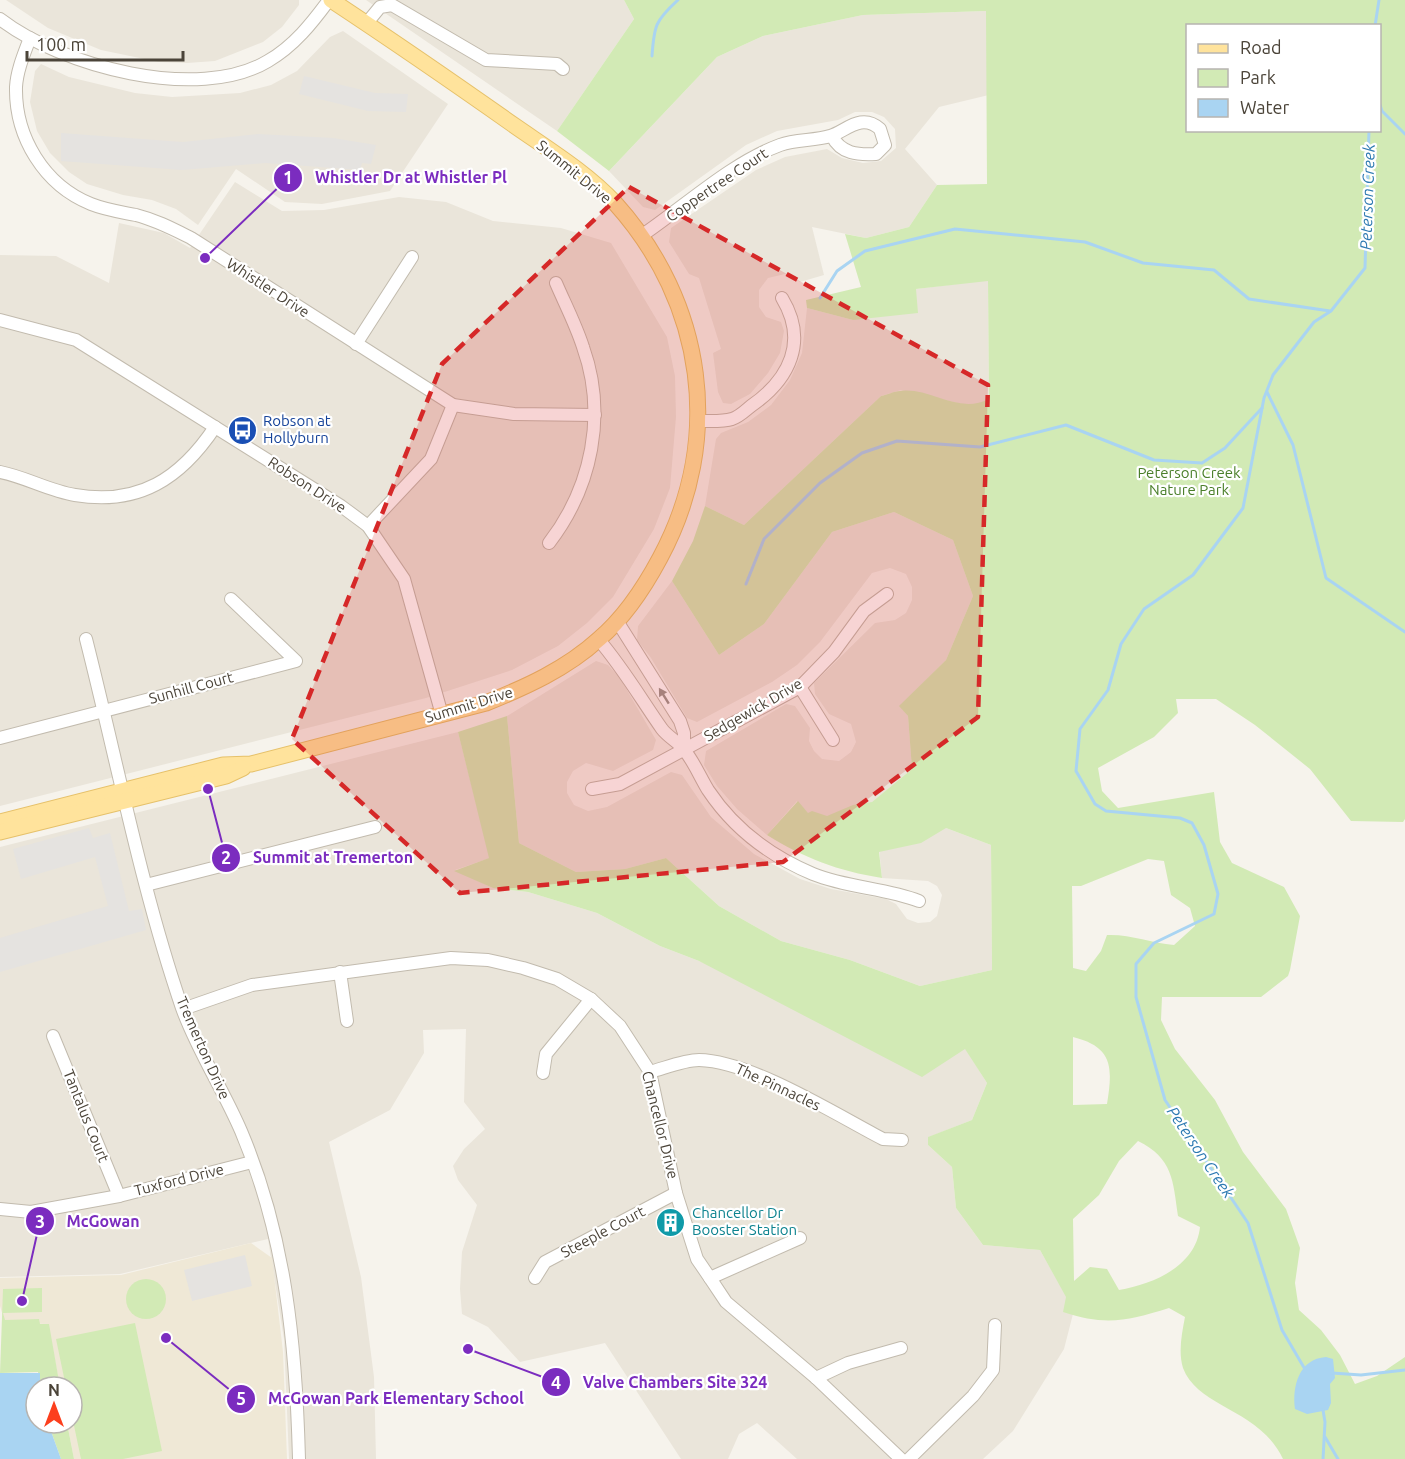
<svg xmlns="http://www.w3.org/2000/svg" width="1405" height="1459" font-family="Ubuntu,sans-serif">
<rect width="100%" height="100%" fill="#f6f3ec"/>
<g fill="#eae5da">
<path d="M6,0H299V5L282,27L263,42L215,61L187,63L159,62L101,50L48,28Z"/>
<path d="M366,0H624L634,19L557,131Z"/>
<path d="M986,11L997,93L939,107L905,149L937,185L909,227L866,238L812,227L824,275L800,282L785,274L768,278L759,290V307L766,317L781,322L784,331L780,353L768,373L750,394L731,404L723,403L718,392L713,353L721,349L699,278L689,274L669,242L671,228L756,170L785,157L827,149L842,158L863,163L881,161L896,148L895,129L884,117L872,112H855L838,120L777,131L746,145L655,210L643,207L609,171L717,57L763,36L863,15Z"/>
<path d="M343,31L448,104L390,191L322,204L285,202L236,169L198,225L176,209L152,200L123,195L87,184L69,172L50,153L37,131L30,102L35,71L41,64L69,77L135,93L172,97L240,93L271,85L297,71L330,37Z"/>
<path d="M235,182L282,211L324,210L399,197L446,202L493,221L561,228L611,243L667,337L675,376L676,417L670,488L654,529L613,597L587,623L558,646L512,670L426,698L0,806V255L56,256L109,283L119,223L164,233L190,248Z"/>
<path d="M988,280L989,399L978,405H966L901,390L881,396L744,525L705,506L716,439L721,433L748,422L771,405L790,380L802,353L807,308L853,320L916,289Z"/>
<path d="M894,512L953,540L973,596L946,660L900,706L908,716L912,769L864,809L813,819L797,801L767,835L737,809L717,786L704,765L706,751L786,704L795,706L810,728L809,741L814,751L822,759L839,761L851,752L856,742L851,724L829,714L815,694L814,683L875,623L895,620L906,613L912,600V587L906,574L890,568L872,573L820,642L797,665L772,682L697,722L687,718L651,658L637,640L638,626L672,581L719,655L764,624L832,532Z"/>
<path d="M596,661L608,665L620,678L656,740L653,750L613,771L586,763L573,771L567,782V793L574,805L588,811L607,807L671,772L682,775L711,817L754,854L800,879L831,889L886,899L896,904L907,919L918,923L930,922L937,916L942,895L937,886L928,881L882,878L877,829L930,822L991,845L992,970L920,986L850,960L781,941L719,906L666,858L625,869L576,872L519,843L507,716Z"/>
<path d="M458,732L490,858L455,870L493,888L528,892L597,913L660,946L699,961L965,1048L987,1083L972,1120L929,1137L928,1145L952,1167L956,1208L983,1245L1040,1250L1074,1310L1064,1349L1013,1431L983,1459H797L757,1423L739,1434L728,1459H681L605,1343L520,1362L488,1327L462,1314L460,1289L462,1252L477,1205L458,1180L453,1166L464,1149L485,1129L464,1102L466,1029L423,1030L424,1053L390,1110L329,1142L361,1277L374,1377L376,1459H289L284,1339L268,1239L120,1274L0,1277V847Z"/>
</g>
<path fill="#efe8d6" d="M251,1243L272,1258L283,1352L287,1459H74L67,1423H72V1387H60L48,1324L5,1323L0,1306V1278L121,1275Z"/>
<g fill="#d2eab5" fill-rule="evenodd">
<path d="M624,0H1405V819L1403,822L1351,821L1310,769L1255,725L1216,699H1176L1178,713L1154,737L1098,768L1102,791L1118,808L1214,792L1220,842L1232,863L1284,887L1300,916L1290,970L1288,976L1261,997H1162L1161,1020L1175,1049L1215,1100L1243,1152L1286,1209L1300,1248L1295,1283L1299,1310L1321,1330L1340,1355L1355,1384L1377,1376L1405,1357V1459H1283C1260,1409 1198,1408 1183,1368C1178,1352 1182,1333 1185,1317L1169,1308C1128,1321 1105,1326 1063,1312L1066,1297L1040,1250L983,1245L956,1208L952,1167L928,1145V1137L972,1120L987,1083L965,1049L922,1077L699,961L660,946L597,913L528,892L493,888L454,871L489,858L458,732L507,716L519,843L576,872L625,869L666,858L719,906L781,941L850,960L920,986L992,970L991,845L946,828L921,843L879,852L882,878C838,871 804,858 767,835L798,801L808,813L812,811L827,816L853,805L872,802L912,769L908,716L899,706L946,660L973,596L953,540L894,512L832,532L764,624L719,655L672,581L693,541L705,506L744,525L881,396C887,395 894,391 900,391C931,387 958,415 989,399L988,281L916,289L918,313L853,320L807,308L806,300L861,287L845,234L866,238L909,227L937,185L987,184L986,11L863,15L763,36L717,57L609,171L557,131L634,19ZM1188,26H1380V130H1188ZM1148,859L1164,861L1171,895L1190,908L1195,926L1174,945C1151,943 1130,934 1107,935L1101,951L1086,971L1073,968L1072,886H1081ZM1073,1037C1113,1047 1113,1067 1107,1104L1073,1105ZM1138,1141C1173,1158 1173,1181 1178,1216L1200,1227C1196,1266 1154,1284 1119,1290L1107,1269L1090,1267L1074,1281L1073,1219L1099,1195L1119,1161Z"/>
<circle cx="146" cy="1299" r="20"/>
<path d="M42,1288V1312L3,1313L5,1320L39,1319L40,1324H49L60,1387H40L38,1372L0,1373L3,1289Z"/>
<path d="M135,1323L162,1451L123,1459H81L72,1416V1387H66L56,1339Z"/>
<path d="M48,1423H67L74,1459H61Z"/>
</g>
<g fill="#e5e3e0">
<path d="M304,76L375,93L408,94L406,112L368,111L299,94Z"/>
<path d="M61,133L183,142L258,134L333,138L376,145L371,164L362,163L360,170L266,163L182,170L61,161Z"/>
<path d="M89,828L93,838L110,833L129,911L142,909L146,930L0,972V938L108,906L95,857L21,879L13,849Z"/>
<path d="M245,1255L252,1286L192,1301L184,1270Z"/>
</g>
<g fill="#a9d4f2">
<path d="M1326,1357L1333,1359L1335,1378L1330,1384L1331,1403L1328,1410L1307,1414L1295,1409C1292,1386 1299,1359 1326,1357Z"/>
<path d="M0,1373H40V1387H36V1423H48L61,1459H0Z"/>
</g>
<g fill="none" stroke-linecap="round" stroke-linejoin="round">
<g stroke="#a9d4f2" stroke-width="3">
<path d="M1375,26L1379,0"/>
<path d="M652,56C654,26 655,21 678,0"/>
<path d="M1380,105L1382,111L1405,134"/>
<path d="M820,298L837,271L865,251L955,229L1085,242L1143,263L1214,270L1249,299L1330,311"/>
<path d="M1267,392L1293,445L1326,578L1405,632"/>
<path d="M746,584L764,539L820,483L862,453L897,441L980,447L1066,425L1154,460L1202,463L1225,448L1262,408"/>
<path d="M1306,1371L1282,1330L1248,1223L1165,1100L1136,997V964L1154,943L1214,914L1218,894L1204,845L1192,823L1180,818L1106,811L1095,804L1076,771L1080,729L1108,690L1121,644L1144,609L1193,575L1243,508L1264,398L1273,375L1314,322L1331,311L1365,268L1369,130"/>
<path d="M1332,1373L1361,1375L1405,1370"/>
<path d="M1323,1410L1325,1422L1323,1459"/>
<path d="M1325,1437L1338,1459"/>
</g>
<defs>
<g id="minor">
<path d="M0,19C61,66 198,103 268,61C294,46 312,23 329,0"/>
<path d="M366,24L380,7L392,5L486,60L557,64L563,69"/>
<path d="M30,38C24,54 17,70 16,87C15,137 44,185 91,204C106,210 121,212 136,215C156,220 173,229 191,238L453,405L514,414L595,415"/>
<path d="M641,236C684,207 731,163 780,145C796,139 814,141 830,136C845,132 861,112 880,129L885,145L876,154C858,155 841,154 832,136"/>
<path d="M0,320L76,340L341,506L368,526L404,579L442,715"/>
<path d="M356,344L412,257"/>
<path d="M699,421C709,421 723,422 732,419C739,417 746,410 751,406C790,379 808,341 782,298"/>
<path d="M0,472C26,477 49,491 75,495C139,506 181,478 215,427"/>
<path d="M368,526L431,459L453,405"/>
<path d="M549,543C592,487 607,414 583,347C576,325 565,304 556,283"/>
<path d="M617,621L680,721L684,733V749"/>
<path d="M86,639C117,761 141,888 182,1008C197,1050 223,1089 241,1131C286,1237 296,1345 299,1459"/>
<path d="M599,640C623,668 641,699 662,729C669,738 679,742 685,751C694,762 700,777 708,790C734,829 770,856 813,874C848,888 885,888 919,901"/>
<path d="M800,687L833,740"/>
<path d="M0,738L296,661L231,599"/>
<path d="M592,789L620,784L800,687L834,652L864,611L887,594"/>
<path d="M146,885L375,827"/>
<path d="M340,972L347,1021"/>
<path d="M183,1009L252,985L451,958L488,960L523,968L557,979L591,999L620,1026L650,1072L676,1193L697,1259L710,1278L726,1302L816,1378L901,1459"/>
<path d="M53,1036L119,1196"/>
<path d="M650,1072C665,1068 684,1060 699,1060C751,1061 835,1114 883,1139L902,1140"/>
<path d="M543,1073L546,1054L591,999"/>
<path d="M0,1209L31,1212L119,1196L252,1162"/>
<path d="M535,1278L545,1262L676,1193"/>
<path d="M710,1278L800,1238"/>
<path d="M816,1378L848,1363L901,1348"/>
<path d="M909,1459L973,1396L993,1370L995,1325"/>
</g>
<g id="major">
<path d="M0,822L223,765L251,764L486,703C526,687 566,669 599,639C625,617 644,588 660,558C724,439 705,303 615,203C587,173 548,149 515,126C454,83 393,41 331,0"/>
<path d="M0,832L226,776L243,768"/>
</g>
</defs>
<use href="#minor" stroke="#c2bbae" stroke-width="14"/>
<use href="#major" stroke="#e6c16a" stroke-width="17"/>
<use href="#minor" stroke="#fff" stroke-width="12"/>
<use href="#major" stroke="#ffe39c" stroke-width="15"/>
</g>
<defs><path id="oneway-solid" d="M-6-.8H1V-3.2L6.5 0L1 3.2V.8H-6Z" transform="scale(1.5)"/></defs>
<use fill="#9c9892" href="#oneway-solid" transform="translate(664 696) rotate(-122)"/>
<path fill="#d62828" fill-opacity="0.2" stroke="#d62828" stroke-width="4.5" stroke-dasharray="12 8" stroke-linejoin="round" d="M629,187L988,385L978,717L783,862L460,893L292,739L442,364Z"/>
<defs>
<symbol id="bus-disc" viewBox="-11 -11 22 22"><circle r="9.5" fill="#1a4fb4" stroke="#fff"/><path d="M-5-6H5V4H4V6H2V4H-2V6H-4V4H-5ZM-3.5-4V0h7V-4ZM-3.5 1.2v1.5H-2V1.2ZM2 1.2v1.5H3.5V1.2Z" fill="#fff"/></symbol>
<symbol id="building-disc" viewBox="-11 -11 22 22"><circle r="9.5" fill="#0f9aa8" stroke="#fff"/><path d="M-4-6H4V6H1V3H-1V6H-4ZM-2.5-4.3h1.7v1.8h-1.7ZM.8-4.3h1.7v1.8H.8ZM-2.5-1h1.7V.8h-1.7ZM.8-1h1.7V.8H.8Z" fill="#fff"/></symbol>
</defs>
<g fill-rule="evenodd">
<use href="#bus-disc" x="226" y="414" width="33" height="33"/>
<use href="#building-disc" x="654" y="1206" width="33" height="33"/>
</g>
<g text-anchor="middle" stroke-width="4.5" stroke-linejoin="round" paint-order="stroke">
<g font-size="15" fill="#4b4439" stroke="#fff">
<text transform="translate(574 172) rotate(39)" y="5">Summit Drive</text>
<text transform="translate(717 185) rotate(-34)" y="5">Coppertree Court</text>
<text transform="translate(268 288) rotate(33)" y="5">Whistler Drive</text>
<text transform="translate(307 485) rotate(33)" y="5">Robson Drive</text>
<text transform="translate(191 688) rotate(-15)" y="5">Sunhill Court</text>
<text transform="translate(469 705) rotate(-17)" y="5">Summit Drive</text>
<text transform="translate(753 710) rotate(-30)" y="5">Sedgewick Drive</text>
<text transform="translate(203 1048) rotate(66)" y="5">Tremerton Drive</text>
<text transform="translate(778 1087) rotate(25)" y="5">The Pinnacles</text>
<text transform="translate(86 1116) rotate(68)" y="5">Tantalus Court</text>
<text transform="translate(660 1125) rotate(76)" y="5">Chancellor Drive</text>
<text transform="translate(179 1180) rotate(-14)" y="5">Tuxford Drive</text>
<text transform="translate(603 1232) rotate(-28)" y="5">Steeple Court</text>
</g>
<g font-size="15" fill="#164399" stroke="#fff" text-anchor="start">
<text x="263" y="426">Robson at<tspan x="263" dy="17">Hollyburn</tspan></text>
</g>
<g font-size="15" fill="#4a7f2a" stroke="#fff">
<text x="1189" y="478">Peterson Creek<tspan x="1189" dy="17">Nature Park</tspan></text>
</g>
<g font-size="15" fill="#0d838f" stroke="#fff" text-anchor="start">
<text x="692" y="1218">Chancellor Dr<tspan x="692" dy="17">Booster Station</tspan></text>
</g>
<g font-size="16" font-style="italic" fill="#2e7ab2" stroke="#fff">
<text transform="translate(1367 197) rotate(-88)" y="6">Peterson Creek</text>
<text transform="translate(1201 1152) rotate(56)" y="6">Peterson Creek</text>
</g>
</g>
<path fill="none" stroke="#7b2cbf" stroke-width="2" d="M205 258L288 178M208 789L226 858M22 1301L40 1221M468 1349L556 1382M166 1338L241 1399"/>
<g fill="#7b2cbf" stroke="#fff" stroke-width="2">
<circle cx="205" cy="258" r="6"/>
<circle cx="208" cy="789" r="6"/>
<circle cx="22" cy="1301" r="6"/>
<circle cx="468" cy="1349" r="6"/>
<circle cx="166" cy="1338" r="6"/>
<circle cx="288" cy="178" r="15"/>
<circle cx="226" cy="858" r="15"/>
<circle cx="40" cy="1221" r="15"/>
<circle cx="556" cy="1382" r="15"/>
<circle cx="241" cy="1399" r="15"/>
</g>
<g font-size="18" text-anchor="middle" font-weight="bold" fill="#fff">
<text x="288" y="184">1</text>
<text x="226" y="864">2</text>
<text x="40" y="1228">3</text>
<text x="556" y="1389">4</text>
<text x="241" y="1405">5</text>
</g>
<g font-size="16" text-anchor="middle" font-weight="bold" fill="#7b2cbf" stroke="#fff" stroke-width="4.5" stroke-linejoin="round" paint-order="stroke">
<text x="411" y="183">Whistler Dr at Whistler Pl</text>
<text x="333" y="863">Summit at Tremerton</text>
<text x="103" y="1227">McGowan</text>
<text x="675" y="1388">Valve Chambers Site 324</text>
<text x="396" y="1404">McGowan Park Elementary School</text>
</g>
<rect x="1186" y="24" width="195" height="108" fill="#ffffff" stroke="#b7b4b0" stroke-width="1.5"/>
<rect x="1198" y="44" width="30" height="9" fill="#ffe39c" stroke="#b7b4b0" stroke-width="1.5"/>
<text x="1240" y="54" font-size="18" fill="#4b4439">Road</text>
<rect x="1198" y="69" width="30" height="18" fill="#d2eab5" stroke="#b7b4b0" stroke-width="1.5"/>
<text x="1240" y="84" font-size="18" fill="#4b4439">Park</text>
<rect x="1198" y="99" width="30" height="18" fill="#a9d4f2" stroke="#b7b4b0" stroke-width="1.5"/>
<text x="1240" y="114" font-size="18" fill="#4b4439">Water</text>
<g transform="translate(54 1405)"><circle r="28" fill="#ffffff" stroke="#b7b4b0" stroke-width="1.5"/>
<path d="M0-4.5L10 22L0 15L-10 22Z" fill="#fc3f1d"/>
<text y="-9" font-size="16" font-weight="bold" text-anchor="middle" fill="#4b4439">N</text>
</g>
<path d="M27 51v9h156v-9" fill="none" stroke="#4b4439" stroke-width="3"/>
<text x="36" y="51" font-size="18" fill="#4b4439" stroke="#ffffff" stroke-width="4.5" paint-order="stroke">100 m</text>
</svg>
